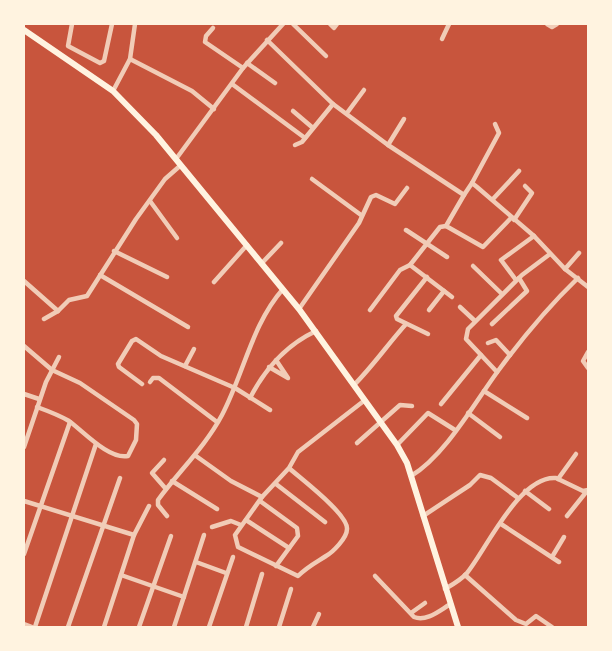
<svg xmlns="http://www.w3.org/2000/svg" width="612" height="651" font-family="'Space Grotesk',sans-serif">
<rect width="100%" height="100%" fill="#c8553d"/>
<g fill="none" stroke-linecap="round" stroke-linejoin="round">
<g stroke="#f1ccb7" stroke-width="4.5">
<path d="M72,24L68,46L100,63L104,61L112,24"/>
<path d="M293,24L326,56"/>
<path d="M330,24L334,28L337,24"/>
<path d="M547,24L552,27L557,24"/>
<path d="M213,28L206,36L205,42L243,68"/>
<path d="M442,39L449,24"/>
<path d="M267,40L333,104L388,145L464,195L472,183L477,187L534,236L565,269L588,287"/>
<path d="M130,59L192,91L214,109"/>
<path d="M247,63L275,83"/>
<path d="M232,84L305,138"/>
<path d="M113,91L130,59L135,24"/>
<path d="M293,111L313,128"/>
<path d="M347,113L364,90"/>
<path d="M295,145L302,142L333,104"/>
<path d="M388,145L404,119"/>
<path d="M176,159L243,68L283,24"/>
<path d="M312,179L361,215"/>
<path d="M472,183L499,133L495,124"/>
<path d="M493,199L519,171"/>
<path d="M150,201L177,238"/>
<path d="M514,220L532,193L525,186"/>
<path d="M446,226L483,247L511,218"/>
<path d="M406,230L447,257"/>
<path d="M114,251L167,277"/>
<path d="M262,263L281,243"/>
<path d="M410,265L452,297"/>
<path d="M473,266L502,294"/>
<path d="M565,269L579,253"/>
<path d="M100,275L188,327"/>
<path d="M427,277L396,316L397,319L428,334"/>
<path d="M516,280L501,260L534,236"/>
<path d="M24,281L58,311"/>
<path d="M214,282L247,245"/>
<path d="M460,307L475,321"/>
<path d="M299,309L359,223L371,197L376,195L395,204L407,188"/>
<path d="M370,310L400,270L410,265L440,227L446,226L464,195"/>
<path d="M429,310L444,291"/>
<path d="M44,319L58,311L69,300L87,296L136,219L165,179L181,165"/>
<path d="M492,324L527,291L519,278"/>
<path d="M488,343L496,340L510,355"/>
<path d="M24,346L52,370L80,383L134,420L137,424L136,440L128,456C109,460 83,431 69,421C59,415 48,411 37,407"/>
<path d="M588,352L583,361L588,368"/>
<path d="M185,366L194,349"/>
<path d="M269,367L288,378L276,360"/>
<path d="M497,372L466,339L468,329L522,275L550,254"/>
<path d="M150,382L153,378H159L217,422"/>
<path d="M142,384L119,367L118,364L132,341L136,339L161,356L235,388L270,410"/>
<path d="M354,385C373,366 388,344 406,324"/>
<path d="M484,391L527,418"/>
<path d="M24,394L39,399"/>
<path d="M250,398C265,369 286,345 316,331"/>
<path d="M441,404L481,355"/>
<path d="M468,413L500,437"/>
<path d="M357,443L400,405L412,406"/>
<path d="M397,445L428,413L455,430"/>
<path d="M24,447L46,382L59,357"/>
<path d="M196,456L231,481L262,497"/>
<path d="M164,460L152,473L166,489"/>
<path d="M289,468C301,479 348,514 347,529C347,538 333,552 326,556C315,563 307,567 298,576L238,547L235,535L262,497L289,468L298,452L365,400"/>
<path d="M411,476C445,456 475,402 498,371C523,337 548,307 578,278"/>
<path d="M558,479L576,454"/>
<path d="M172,481L217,509"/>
<path d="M276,484L325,522"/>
<path d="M525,491L549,509"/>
<path d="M24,501L134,535"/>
<path d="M260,501L297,528L298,536L276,566"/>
<path d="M167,516L158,505V500C179,471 205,447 222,415C244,373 252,324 283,289"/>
<path d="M423,516L470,485L480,475L491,478L518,498"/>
<path d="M567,516L587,491"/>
<path d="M246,520L289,548"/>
<path d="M501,524L559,562"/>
<path d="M212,527L231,521L241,525"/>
<path d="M24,554L70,422"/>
<path d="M552,557L564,537"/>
<path d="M196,562L226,573"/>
<path d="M121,575L184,597"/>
<path d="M465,575L516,620L526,624L536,616L552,627"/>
<path d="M375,576L414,617C426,622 439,611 449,605"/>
<path d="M445,589C452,585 461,580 467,573C487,548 520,475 556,478L583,491L588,490"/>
<path d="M411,613L425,603"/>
<path d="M24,624L32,627"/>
<path d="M35,627L96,444"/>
<path d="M68,627L120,478"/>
<path d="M104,627L134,535L149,506"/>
<path d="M139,627L171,536"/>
<path d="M174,627L204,535"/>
<path d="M209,627L233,557"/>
<path d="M246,627L262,574"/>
<path d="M279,627L291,589"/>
<path d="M313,627L319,614"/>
</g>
<path stroke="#fff3e0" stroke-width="6" d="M24,30L113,91L156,135L299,309L397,445L407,463L458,627"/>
</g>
<rect width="612" height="651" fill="none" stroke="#fff3e0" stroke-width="50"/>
</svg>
